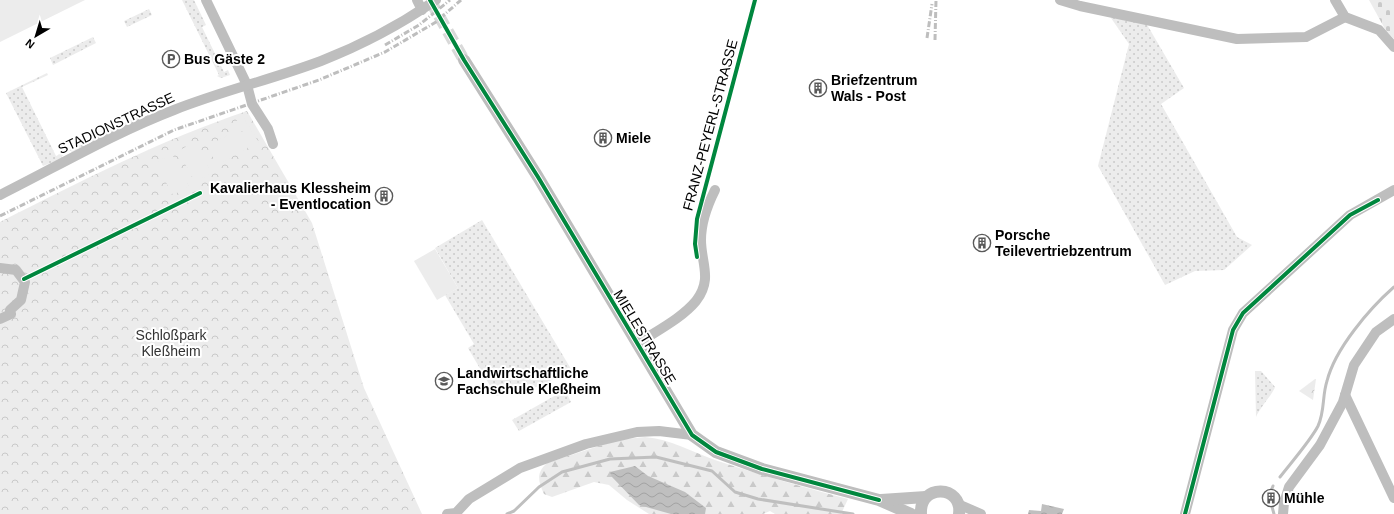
<svg xmlns="http://www.w3.org/2000/svg" width="1394" height="514" font-family="Helvetica,sans-serif">
<defs>
<pattern id="grass-dots" width="8" height="8" patternUnits="userSpaceOnUse"><rect width="8" height="8" fill="#ececec"/><path d="M2 2h.1M6 6h.1" fill="none" stroke="#c9c9c9" stroke-width="1.8" stroke-linecap="round"/></pattern>
<pattern id="forest-firs" width="22" height="20" patternUnits="userSpaceOnUse"><rect width="22" height="20" fill="#ececec"/><path d="M5 1l3.5 6h-7zM16 11l3.5 6h-7z" fill="#c9c9c9"/></pattern>
<pattern id="cemetery-stones" width="16" height="16" patternUnits="userSpaceOnUse"><rect width="16" height="16" fill="#ececec"/><path d="M2 7V4a2 2 0 0 1 4 0v3zM10 15v-3a2 2 0 0 1 4 0v3z" fill="#c9c9c9"/></pattern>
<pattern id="park-crowns" width="20" height="18" patternUnits="userSpaceOnUse"><rect width="20" height="18" fill="#ececec"/><path d="M2 6a3 3 0 1 1 6 0M12 15a3 3 0 1 1 6 0" fill="none" stroke="#c9c9c9"/></pattern>
<pattern id="water-waves" width="16" height="10" patternUnits="userSpaceOnUse"><rect width="16" height="10" fill="#bfbfbf"/><path d="M0 5q4-4 8 0t8 0" fill="none" stroke="#a2a2a2"/></pattern>
</defs>
<rect width="100%" height="100%" fill="#fff"/>
<g fill="url(#grass-dots)">
<path d="M182,0H194L206,25L202,27L224,72L228,70L230,75L221,78L217,76L219,75Z"/>
<path d="M149,9L152,15L127,27L124,21Z"/>
<path d="M1142,16L1184,88L1161,104L1237,237L1252,245L1224,270L1195,271L1165,285L1098,166L1129,44L1111,18Z"/>
<path d="M93,37L96,43L53,65L50,58Z"/>
<path d="M47,73L48,75L22,87L56,156L62,153L63,155L61,159L43,166L6,93Z"/>
<path d="M140,115L143,117L141,119L72,152L70,150Z"/>
<path d="M482,220L571,369L541,386L496,396L468,348L474,344L445,295L458,288L435,248Z"/>
<path d="M1255,371H1261L1275,387C1274,392 1259,409 1256,417Z"/>
<path d="M565,390L571,402L519,431L512,420Z"/>
</g>
<path fill="url(#forest-firs)" d="M645,437C670,439 692,452 715,460C759,475 803,487 848,499L841,514H775L770,511L763,514H649L627,500L609,485L594,482L552,497L544,494C538,481 536,473 547,463L617,440Z"/>
<path fill="url(#cemetery-stones)" d="M1369,0H1394V39L1385,29Z"/>
<g fill="url(#park-crowns)">
<path d="M247,111L312,223L364,388L422,514H0V222C81,181 161,140 247,111Z"/>
<path d="M1315,379H1316L1313,400L1299,391Z"/>
</g>
<g fill="#ececec">
<path d="M0,0H85L0,42Z"/>
<path d="M243,117L260,144L253,149L236,121Z"/>
<path d="M238,130L248,148L217,165L207,146Z"/>
<path d="M195,142L212,173L195,182L178,151Z"/>
<path d="M172,154L189,186L173,195L155,163Z"/>
<path d="M435,249L458,288L437,300L414,261Z"/>
</g>
<g fill="url(#water-waves)">
<path d="M635,466L648,476L685,492L706,508L705,514H671L639,505L612,477L610,472Z"/>
<path d="M1042,504L1064,509L1062,514H1028L1029,510L1041,511Z"/>
</g>
<g fill="none" stroke-linecap="round" stroke-linejoin="round">
<g stroke="#bfbfbf" stroke-width="3">
<path d="M1280,477C1290,464 1311,440 1318,426C1325,411 1322,396 1327,381C1335,349 1369,309 1394,287"/>
<path d="M1273,486L1269,496L1274,514"/>
<path d="M507,514L514,511L539,487L562,472L610,459L656,457L712,471L735,492L758,499L853,514"/>
</g>
<path stroke="#d9d9d9" stroke-width="12" stroke-dasharray="12 6" stroke-linecap="butt" d="M430,0L464,60"/>
<g stroke="#bebebe" stroke-width="10">
<path d="M206,0L247,85L252,104L268,129L273,144"/>
<path d="M417,0L422,10"/>
<path d="M1060,0L1080,6L1237,39L1306,37L1345,17"/>
<path d="M1335,0L1345,17L1379,30L1394,47"/>
<path d="M0,195C58,166 114,133 174,110C222,91 273,79 321,61C362,45 400,25 436,0"/>
<path d="M0,268L16,270L25,282L21,300L10,310L11,314L0,319"/>
<path d="M637,344C656,331 681,319 696,301C713,279 701,263 701,240C701,222 707,206 715,190"/>
<path d="M1345,395L1394,498"/>
<path d="M958,504L981,514"/>
<path d="M447,514L456,513L469,499L520,468L586,444L637,432L659,431L692,435"/>
<path d="M1185,514L1233,330L1243,313L1350,215L1394,190"/>
<path d="M1283,514L1284,503L1289,487L1320,445L1343,402L1354,365L1376,332L1394,319"/>
</g>
<g stroke="#bebebe" stroke-width="12">
<path d="M464,60L538,177L692,435L716,452L762,469L879,500L911,514"/>
<path d="M881,500L926,497"/>
<path d="M921,514C919,483 963,485 959,514"/>
</g>
<g stroke="#bebebe" stroke-width="3" stroke-dasharray="6 2 1 2" stroke-linecap="butt">
<path d="M927,38L932,4"/>
<path d="M935,40L936,0"/>
<path d="M385,45L419,25L450,0"/>
<path d="M0,216L174,130L319,80L385,52L436,22L461,0"/>
</g>
<defs>
<g id="cycleway">
<path d="M430,0L464,60L538,177L692,435L716,452L762,469L879,500"/>
<path d="M697,257L695,244L697,219L755,0"/>
<path d="M24,279L200,193"/>
<path d="M1185,514L1233,330L1243,313L1350,215L1378,200"/>
</g>
</defs>
<use href="#cycleway" stroke="#fff" stroke-width="6"/>
<use href="#cycleway" stroke="#00873e" stroke-width="4"/>
</g>
<defs>
<symbol id="parking-ring" viewBox="-11 -11 22 22"><circle r="9.5" fill="#fff" stroke="#595959" stroke-width="1.5"/><path d="M-3.5-5.5H1a3.5 3.5 0 0 1 0 7H-1V5.5H-3.5ZM-1-3.4V-.6H.8a1.4 1.4 0 0 0 0-2.8Z" fill="#595959"/></symbol>
<symbol id="building-ring" viewBox="-11 -11 22 22"><circle r="9.5" fill="#fff" stroke="#595959" stroke-width="1.5"/><path d="M-4-6H4V6H1V3H-1V6H-4ZM-2.5-4.3h1.7v1.8h-1.7ZM.8-4.3h1.7v1.8H.8ZM-2.5-1h1.7V.8h-1.7ZM.8-1h1.7V.8H.8Z" fill="#595959"/></symbol>
<symbol id="school-ring" viewBox="-11 -11 22 22"><circle r="9.5" fill="#fff" stroke="#595959" stroke-width="1.5"/><path d="M0-5L7-2L0 1L-7-2ZM-4 1L0 2.5L4 1V4Q0 6-4 4Z" fill="#595959"/></symbol>
</defs>
<g fill-rule="evenodd">
<use href="#parking-ring" x="161" y="49" width="20" height="20"/>
<use href="#building-ring" x="808" y="78" width="20" height="20"/>
<use href="#building-ring" x="593" y="128" width="20" height="20"/>
<use href="#building-ring" x="374" y="186" width="20" height="20"/>
<use href="#building-ring" x="972" y="233" width="20" height="20"/>
<use href="#school-ring" x="434" y="371" width="20" height="20"/>
<use href="#building-ring" x="1261" y="488" width="20" height="20"/>
</g>
<g text-anchor="middle" stroke-width="4" stroke-linejoin="round" paint-order="stroke">
<g font-size="14" font-weight="bold" fill="#000" stroke="#fff" text-anchor="start">
<text x="184" y="64">Bus Gäste 2</text>
<text x="831" y="85">Briefzentrum<tspan x="831" dy="16">Wals - Post</tspan></text>
<text x="616" y="143">Miele</text>
<text x="371" y="193" text-anchor="end">Kavalierhaus Klessheim<tspan x="371" dy="16">- Eventlocation</tspan></text>
<text x="995" y="240">Porsche<tspan x="995" dy="16">Teilevertriebzentrum</tspan></text>
<text x="457" y="378">Landwirtschaftliche<tspan x="457" dy="16">Fachschule Kleßheim</tspan></text>
<text x="1284" y="503">Mühle</text>
</g>
<g font-size="14" fill="#000" stroke="#fff">
<text transform="translate(116 123) rotate(-25)" y="5">STADIONSTRASSE</text>
<text transform="translate(710 125) rotate(-75)" y="5">FRANZ-PEYERL-STRASSE</text>
<text transform="translate(645 337) rotate(59)" y="5">MIELESTRASSE</text>
</g>
<g font-size="14" fill="#333" stroke="#fff">
<text x="171" y="340">Schloßpark<tspan x="171" dy="16">Kleßheim</tspan></text>
</g>
</g>
<g transform="translate(36 36) rotate(218)" stroke="#ffffff" stroke-width="3" paint-order="stroke">
<path d="M0-3L7 15L0 10L-7 15Z" fill="#000000"/>
<text y="-6" font-size="11" font-weight="bold" text-anchor="middle" fill="#000000">N</text>
</g>
</svg>
